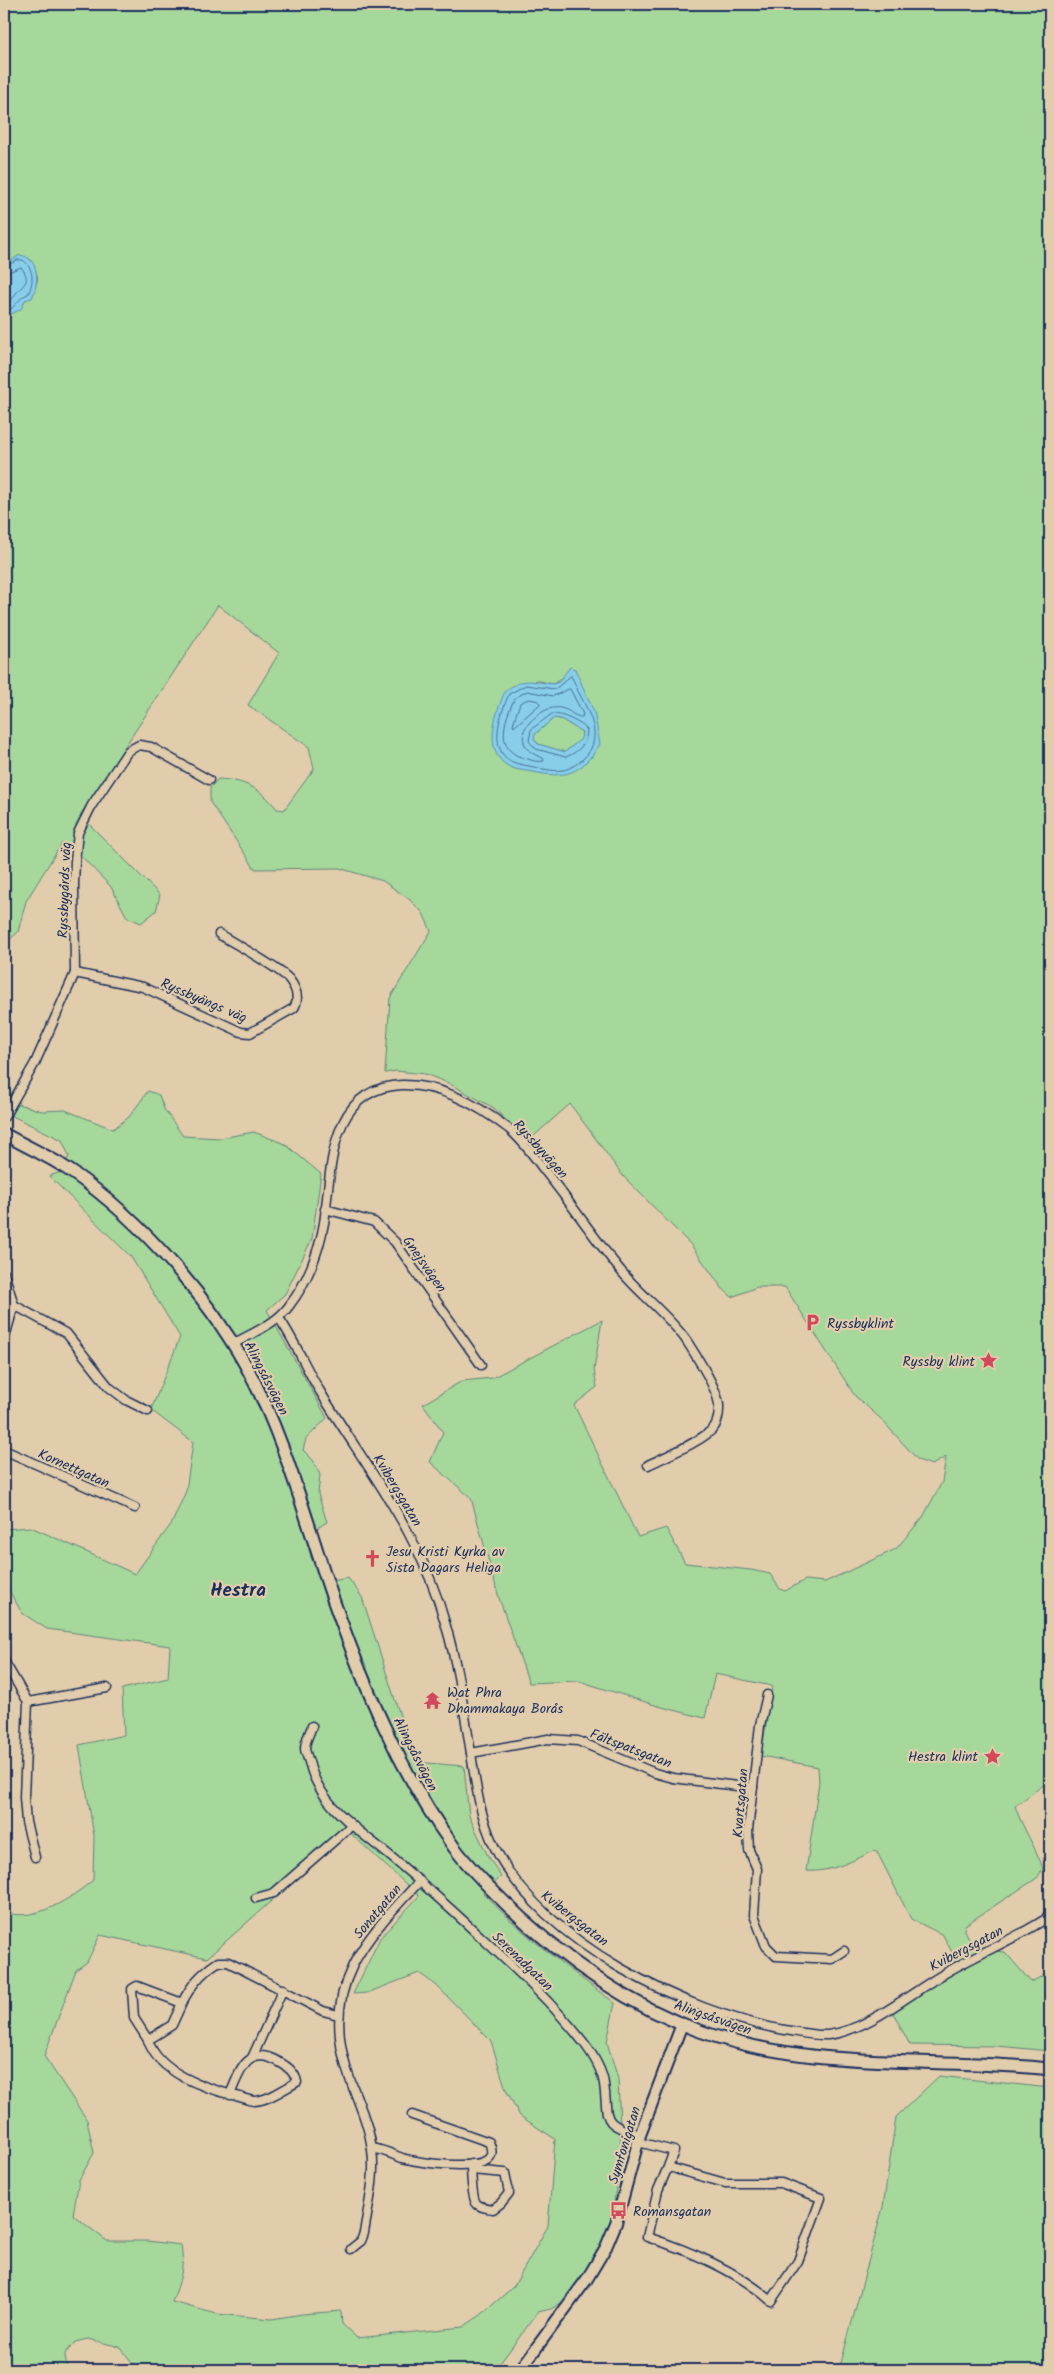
<svg xmlns="http://www.w3.org/2000/svg" width="1054" height="2374" font-family="Kalam,sans-serif">
<rect width="100%" height="100%" fill="#e1cdab"/>
<filter id="ink" filterUnits="userSpaceOnUse"><feTurbulence type="fractalNoise" baseFrequency=".02" numOctaves="2"/><feDisplacementMap in="SourceGraphic" scale="10" xChannelSelector="R" yChannelSelector="G"/><feConvolveMatrix kernelMatrix="1 2 1 2 8 2 1 2 1" color-interpolation-filters="sRGB"/></filter>
<g filter="url(#ink)">
<g fill="#a5d89a" stroke="#60847c" fill-rule="evenodd">
<path d="M4,4H1050V1780L1015,1806C1022,1828 1036,1847 1043,1869L1037,1878L965,1925L964,1930C972,1950 985,1950 1005,1952L1031,1982L1050,1972V2051L997,2046L910,2045L891,2009L959,1966L943,1935L911,1919L876,1850C854,1860 831,1873 806,1871L819,1782L818,1767L761,1756L772,1686L715,1674L705,1718L658,1706L579,1681L529,1683L499,1598L471,1498L430,1462L443,1432L423,1404L462,1381L492,1378L602,1320L594,1370L597,1387L574,1405L638,1537L666,1528L685,1563L751,1570L770,1574L780,1589L785,1591L805,1580L825,1582L896,1549L923,1517L942,1482L946,1457L932,1465L918,1460L880,1418L855,1396L785,1287H757L732,1297L722,1288L691,1245L623,1176L570,1104L527,1142L494,1108L448,1083L425,1074L396,1071L385,1073L390,998L431,931L423,913L409,899L383,881L339,868L255,869L210,802V788L218,779C243,780 261,788 277,809L284,810L314,769L309,747L248,705L279,653L218,605L80,815L160,895L156,911L141,923L127,917L111,887L82,857L62,843L26,901L18,932L4,945V318C15,311 33,296 37,282C39,274 33,266 30,259L8,261L4,265ZM575,669L583,690L592,757L494,746L536,680L553,684Z"/>
<path d="M554,718L561,719L582,732V739L565,752L538,744L534,739L535,734Z"/>
<path d="M148,1091L159,1095L164,1109L183,1136L220,1138L254,1132L285,1144L321,1174L312,1239L285,1294L267,1310L327,1418L306,1439L303,1450L313,1460L320,1475L318,1494L327,1522L306,1535L311,1557L322,1583L348,1578L362,1597L415,1762L464,1766L469,1816L487,1854L501,1877L483,1893C523,1935 568,1969 615,2003L607,2042L618,2079L621,2150L612,2218L604,2240L587,2271L564,2301L551,2309L538,2312L495,2370H138L120,2347L88,2339L75,2342L65,2354L67,2370H4V1912C35,1923 70,1899 93,1880L94,1836L79,1745L124,1735L122,1689L168,1678L170,1646L47,1629L22,1613L4,1582V1529L31,1527L135,1574L172,1523L186,1491L193,1442L151,1410L180,1337L131,1257L49,1176L61,1172L69,1156L62,1140L4,1112V1100L42,1111L65,1110L113,1129L129,1117ZM349,1832L419,1896L380,1938L353,1994L367,1993L419,1973L436,1985L491,2041L506,2090L520,2116L555,2139L548,2226L514,2286L481,2315L463,2327L357,2338L342,2324L341,2311L302,2314L272,2319L217,2314L172,2302C180,2282 185,2266 181,2245L147,2241H107L73,2215L79,2180L94,2153L87,2120L44,2056L76,1970L87,1962L100,1935L207,1958Z"/>
<path d="M939,2076L1050,2088V2370H839L883,2207L896,2117Z"/>
</g>
<g fill="#88cee9" stroke="#5c8eb1" fill-rule="evenodd">
<path d="M20,255C40,258 39,283 32,298L25,300L21,309L4,318V265Z"/>
<path d="M570,667L575,669L594,712L600,744C581,774 566,779 533,772C526,771 516,770 510,767C481,753 496,712 505,691C526,676 531,682 553,684L559,682ZM554,718L561,719L582,732L581,739L565,752L538,744L534,739L535,734Z"/>
</g>
<g fill="none" stroke-linecap="round" stroke-linejoin="round">
<g stroke="#476f96" stroke-width="1">
<path d="M4,268L17,260H23C34,268 34,283 28,294C18,297 15,310 4,313"/>
<path d="M4,274L21,267C33,283 22,284 15,295C12,300 9,303 4,307"/>
<path d="M571,676C575,682 577,690 581,697C592,718 603,740 583,759C577,764 570,769 563,770C552,772 540,768 529,766C519,764 508,763 502,753C492,736 502,711 509,694L526,685L555,689Z"/>
<path d="M570,689L583,714L582,717C574,717 571,711 564,709C549,703 531,718 524,730C521,747 529,753 543,758L544,761C538,762 533,761 528,759C494,753 503,722 515,698L527,691L553,696Z"/>
<path d="M529,699L539,701L540,704L514,727L513,724L520,703Z"/>
<path d="M552,714C561,713 582,723 587,730C587,744 578,752 566,757L536,749L529,741L531,730Z"/>
</g>
<defs>
<g id="minor">
<path d="M75,973L143,987L241,1032L250,1033L294,1008C300,998 296,988 289,979C278,967 235,944 219,934"/>
<path d="M4,1117L35,1063L75,973L74,884L75,861L78,833L92,805L128,751L139,745L151,747L209,780"/>
<path d="M325,1209L374,1222L395,1242L481,1365"/>
<path d="M4,1273L14,1305L4,1341"/>
<path d="M14,1305L67,1334L109,1387L126,1400L148,1411"/>
<path d="M279,1318C295,1341 306,1369 321,1393C369,1472 421,1533 446,1626C458,1667 464,1711 471,1753C476,1787 480,1817 495,1848C541,1942 686,2013 785,2030C799,2032 814,2036 828,2035C869,2030 911,1992 947,1972C981,1952 1018,1938 1050,1916"/>
<path d="M233,1344C252,1333 276,1324 289,1306C307,1283 319,1252 324,1223C332,1171 327,1088 402,1085C441,1084 478,1105 509,1129C522,1140 534,1156 544,1170C571,1203 594,1238 621,1271C641,1295 668,1315 686,1340C695,1354 721,1393 719,1409C719,1414 717,1422 715,1426C706,1440 664,1457 648,1465"/>
<path d="M4,1450L135,1508"/>
<path d="M4,1661L28,1702L24,1797L26,1822L35,1857"/>
<path d="M767,1695L760,1725L748,1830L749,1850L757,1869L754,1915L766,1946L776,1956L832,1959L844,1951"/>
<path d="M28,1702L107,1688"/>
<path d="M312,1726C310,1733 305,1741 305,1748C305,1752 308,1758 309,1762C321,1810 363,1832 397,1862C426,1886 454,1912 482,1938C518,1971 554,2005 584,2043C593,2055 602,2069 604,2084C609,2119 599,2123 640,2135"/>
<path d="M471,1753L548,1739L578,1741L655,1773L673,1778L753,1788"/>
<path d="M256,1898L274,1893L351,1826"/>
<path d="M182,2003L172,2025L148,2040L134,2018L132,1989L137,1986L182,2003C191,1985 201,1973 218,1962H228L323,2011L338,2015"/>
<path d="M148,2040C158,2073 205,2088 236,2096C241,2097 248,2100 254,2101C268,2101 285,2088 297,2082C295,2072 287,2066 279,2062C248,2044 240,2070 230,2095"/>
<path d="M252,2058L283,1989"/>
<path d="M638,2142L674,2151L668,2167L725,2183H781L821,2198L798,2261L771,2301C740,2272 688,2250 647,2237L658,2190L668,2167"/>
<path d="M372,2148C383,2150 392,2154 402,2158C417,2162 480,2172 490,2157C493,2152 491,2147 489,2142L412,2115"/>
<path d="M471,2164C471,2172 472,2200 477,2204C481,2208 488,2208 493,2209L501,2203L509,2193L505,2173L471,2170"/>
<path d="M351,2249L361,2241L364,2233C368,2207 376,2177 372,2150C369,2122 354,2094 346,2067C321,1983 367,1937 420,1881"/>
</g>
<path id="tertiary" d="M520,2370L587,2279L606,2247L616,2223L640,2135L682,2024"/>
<path id="secondary" d="M4,1134C22,1144 41,1153 58,1163C130,1208 204,1291 245,1364C286,1439 306,1522 334,1602C364,1686 399,1770 451,1843C464,1862 481,1879 497,1895C555,1953 622,2003 700,2031C812,2072 934,2056 1050,2069"/>
</defs>
<use href="#minor" stroke="#1b2f5e" stroke-width="11"/>
<use href="#tertiary" stroke="#1b2f5e" stroke-width="14"/>
<use href="#secondary" stroke="#1b2f5e" stroke-width="15"/>
<use href="#minor" stroke="#e1cdab" stroke-width="8"/>
<use href="#tertiary" stroke="#e1cdab" stroke-width="10"/>
<use href="#secondary" stroke="#e1cdab" stroke-width="11"/>
</g>
</g>
<defs>
<symbol id="parking-bare" viewBox="-9 -9 18 18"><path d="M-3.5-5.5H1a3.5 3.5 0 0 1 0 7H-1V5.5H-3.5ZM-1-3.4V-.6H.8a1.4 1.4 0 0 0 0-2.8Z" fill="#d1495b" stroke="#e1cdab" stroke-width="2.5" paint-order="stroke"/></symbol>
<symbol id="sight-bare" viewBox="-9 -9 18 18"><path d="M0-6L1.8-2.2L6-1.7L2.9 1.2L3.7 5.4L0 3.3L-3.7 5.4L-2.9 1.2L-6-1.7L-1.8-2.2Z" fill="#d1495b" stroke="#e1cdab" stroke-width="2.5" paint-order="stroke"/></symbol>
<symbol id="church-bare" viewBox="-9 -9 18 18"><path d="M-1.2-6h2.4v3.5h3.3v2.4h-3.3V6h-2.4V-.1h-3.3v-2.4h3.3Z" fill="#d1495b" stroke="#e1cdab" stroke-width="2.5" paint-order="stroke"/></symbol>
<symbol id="temple-bare" viewBox="-9 -9 18 18"><path d="M0-6L5-2H3V0L6.5 2.5H4V6H1.5V3h-3V6H-4V2.5H-6.5L-3 0V-2H-5Z" fill="#d1495b" stroke="#e1cdab" stroke-width="2.5" paint-order="stroke"/></symbol>
<symbol id="bus-bare" viewBox="-9 -9 18 18"><path d="M-5-6H5V4H4V6H2V4H-2V6H-4V4H-5ZM-3.5-4V0h7V-4ZM-3.5 1.2v1.5H-2V1.2ZM2 1.2v1.5H3.5V1.2Z" fill="#d1495b" stroke="#e1cdab" stroke-width="2.5" paint-order="stroke"/></symbol>
</defs>
<g fill-rule="evenodd">
<use href="#parking-bare" x="800" y="1310" width="25" height="25"/>
<use href="#sight-bare" x="976" y="1348" width="25" height="25"/>
<use href="#church-bare" x="360" y="1546" width="25" height="25"/>
<use href="#temple-bare" x="420" y="1688" width="25" height="25"/>
<use href="#sight-bare" x="980" y="1744" width="25" height="25"/>
<use href="#bus-bare" x="606" y="2198" width="25" height="25"/>
</g>
<g text-anchor="middle" stroke-width="4.5" stroke-linejoin="round" paint-order="stroke">
<g font-size="14" fill="#1b2f5e" stroke="#e1cdab">
<text transform="translate(64 890) rotate(-88)" y="5">Ryssbygårds väg</text>
<text transform="translate(204 1000) rotate(23)" y="5">Ryssbyängs väg</text>
<text transform="translate(541 1149) rotate(48)" y="5">Ryssbyvägen</text>
<text transform="translate(425 1264) rotate(55)" y="5">Gnejsvägen</text>
<text transform="translate(267 1378) rotate(63)" y="5">Alingsåsvägen</text>
<text transform="translate(74 1468) rotate(24)" y="5">Kornettgatan</text>
<text transform="translate(398 1490) rotate(59)" y="5">Kvibergsgatan</text>
<text transform="translate(631 1748) rotate(21)" y="5">Fältspatsgatan</text>
<text transform="translate(416 1754) rotate(63)" y="5">Alingsåsvägen</text>
<text transform="translate(740 1803) rotate(-85)" y="5">Kvartsgatan</text>
<text transform="translate(377 1911) rotate(-50)" y="5">Sonatgatan</text>
<text transform="translate(575 1918) rotate(38)" y="5">Kvibergsgatan</text>
<text transform="translate(966 1948) rotate(-28)" y="5">Kvibergsgatan</text>
<text transform="translate(523 1961) rotate(44)" y="5">Serenadgatan</text>
<text transform="translate(713 2017) rotate(19)" y="5">Alingsåsvägen</text>
<text transform="translate(624 2145) rotate(-73)" y="5">Symfonigatan</text>
</g>
<g font-size="14" fill="#1b2f5e" stroke="#e1cdab" text-anchor="start">
<text x="827" y="1328">Ryssbyklint</text>
<text x="975" y="1366" text-anchor="end">Ryssby klint</text>
<text x="386" y="1556">Jesu Kristi Kyrka av<tspan x="386" dy="16">Sista Dagars Heliga</tspan></text>
<text x="447" y="1697">Wat Phra<tspan x="447" dy="16">Dhammakaya Borås</tspan></text>
<text x="978" y="1761" text-anchor="end">Hestra klint</text>
<text x="633" y="2216">Romansgatan</text>
</g>
<g font-size="19" font-weight="bold" fill="#1b2f5e" stroke="#e1cdab">
<text x="238" y="1596">Hestra</text>
</g>
</g>
<rect width="1054" height="2374" fill="none" stroke="#e1cdab" stroke-width="20"/>
<rect x="10" y="10" width="1034" height="2354" fill="none" stroke="#1b2f5e" stroke-width="2" filter="url(#ink)"/>
</svg>
